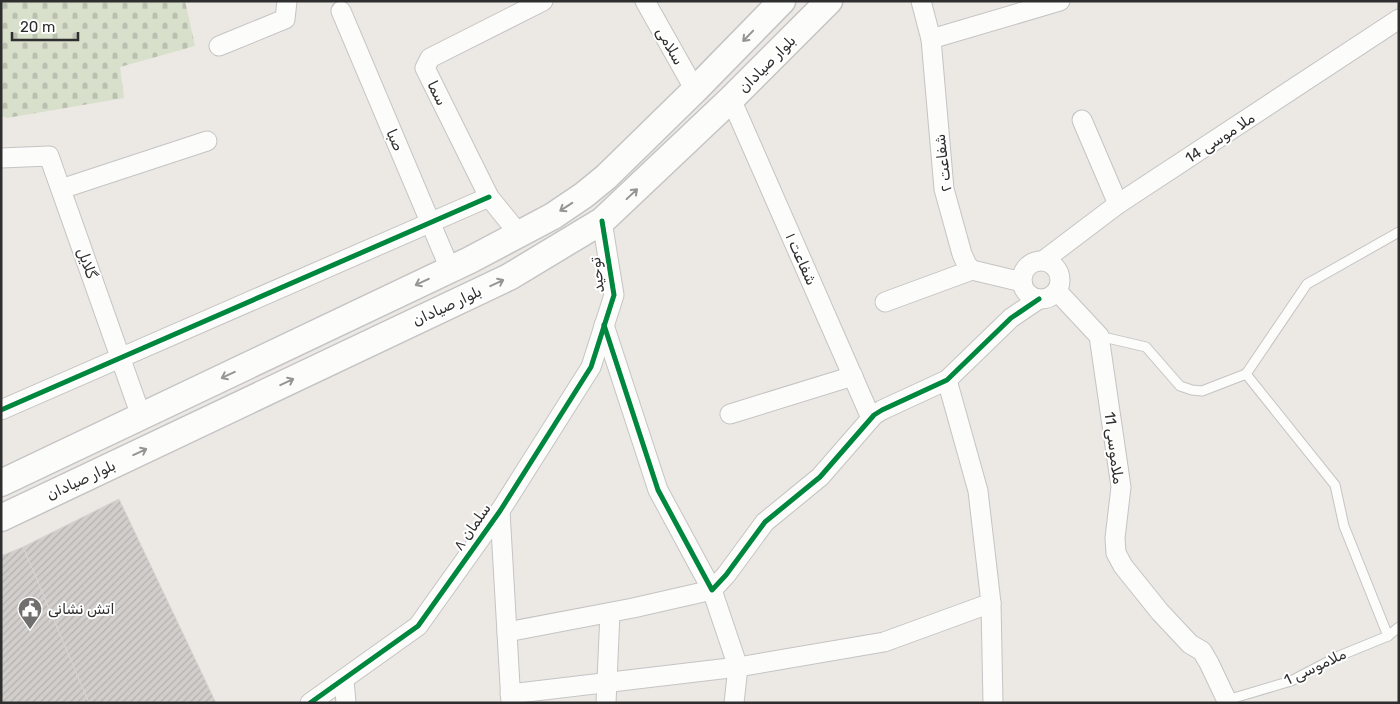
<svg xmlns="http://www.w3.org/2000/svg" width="1400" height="704" font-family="Rubik,Vazirmatn,sans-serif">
<defs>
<pattern id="cemetery-stones" width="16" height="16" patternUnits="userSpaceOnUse" patternTransform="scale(1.25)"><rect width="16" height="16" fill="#d8e0cc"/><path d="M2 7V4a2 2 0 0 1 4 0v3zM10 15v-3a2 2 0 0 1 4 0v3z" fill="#bac0b0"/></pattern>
<pattern id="building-hatch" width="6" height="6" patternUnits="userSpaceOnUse" patternTransform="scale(1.25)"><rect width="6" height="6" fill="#d1cecb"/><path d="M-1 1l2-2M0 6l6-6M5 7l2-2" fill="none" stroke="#b4b1af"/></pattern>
</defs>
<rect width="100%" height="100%" fill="#ece8e4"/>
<path fill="url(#cemetery-stones)" d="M1,1H185L195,46L120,67L124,98L7,118L1,116Z"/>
<g fill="url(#building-hatch)" stroke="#d7d4d0">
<path d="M119,499L216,703H89L23,547Z"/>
<path d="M23,547L89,703H1V556Z"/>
</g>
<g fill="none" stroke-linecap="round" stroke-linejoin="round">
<defs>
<g id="service">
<path d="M1099,336L1146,347L1180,386L1192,390L1202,391L1246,374L1307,284L1399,232"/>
<path d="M1246,374L1335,485L1344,526L1388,636"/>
<path d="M1227,700L1291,681L1339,656L1388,636L1399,627"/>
</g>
<g id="minor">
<path d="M645,1L695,90"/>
<path d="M921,1L931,39L944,189L962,254L967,265L972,270L1022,282"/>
<path d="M341,11L450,269"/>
<path d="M931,39L1060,1"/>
<path d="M219,46L285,19L287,1"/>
<path d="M731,99L871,418"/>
<path d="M1082,120L1118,204"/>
<path d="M1,158L49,156L141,416"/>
<path d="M61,189L207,141"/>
<path d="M519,234L489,197L425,68L430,58L543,1"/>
<path d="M1044,260L1118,204L1399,19"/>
<circle cx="1041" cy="280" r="19"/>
<path d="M1057,291L1099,336L1121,487L1115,538L1116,553L1123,566L1160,612L1190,644L1202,651L1209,663L1228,703"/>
<path d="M885,302L972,270"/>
<path d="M604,325L658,490L712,590L726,575L765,522L820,477L874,415L882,410L947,380L1011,318L1039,299"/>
<path d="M947,380L978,491L991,603L993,703"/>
<path d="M1,410L489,197"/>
<path d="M730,414L853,376"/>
<path d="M500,511L511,703"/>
<path d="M507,632L633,608L712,590L738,667L734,703"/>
<path d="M344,680L346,703"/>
<path d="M510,694L738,667L884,642L991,603"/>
<path d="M310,703L418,626L500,511L591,367L614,295L602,221"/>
<path d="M606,703L610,613"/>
</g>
<g id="secondary">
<path d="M1,483L470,260L553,216L584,195L606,177L695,90L782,1"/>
<path d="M1,518L509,277L602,221L731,99L829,1"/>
</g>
</defs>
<use href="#service" stroke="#c5c4c5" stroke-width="11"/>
<use href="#minor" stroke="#c5c4c5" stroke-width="21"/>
<use href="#secondary" stroke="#c5c4c5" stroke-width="29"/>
<use href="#service" stroke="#fcfcfb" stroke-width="9"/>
<use href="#minor" stroke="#fcfcfb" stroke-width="19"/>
<use href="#secondary" stroke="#fcfcfb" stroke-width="26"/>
<defs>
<g id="cycleway">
<path d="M604,325L658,490L712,590L726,575L765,522L820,477L874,415L882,410L947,380L1011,318L1039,299"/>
<path d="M1,410L489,197"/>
<path d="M310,703L418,626L500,511L591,367L614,295L602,221"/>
</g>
</defs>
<use href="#cycleway" stroke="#fff" stroke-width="8"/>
<use href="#cycleway" stroke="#00873e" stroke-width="5"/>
</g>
<defs><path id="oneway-shaft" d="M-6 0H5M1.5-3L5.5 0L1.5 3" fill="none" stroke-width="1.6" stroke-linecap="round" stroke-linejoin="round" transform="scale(1.25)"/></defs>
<g stroke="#959594">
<use href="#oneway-shaft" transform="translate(748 36) rotate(134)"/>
<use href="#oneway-shaft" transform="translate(632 194) rotate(-43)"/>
<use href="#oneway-shaft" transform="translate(566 207) rotate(147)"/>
<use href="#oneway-shaft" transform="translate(422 282) rotate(155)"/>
<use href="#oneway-shaft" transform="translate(497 283) rotate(-25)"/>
<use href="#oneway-shaft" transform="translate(228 375) rotate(155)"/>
<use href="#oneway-shaft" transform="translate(287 382) rotate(-25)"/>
<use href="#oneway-shaft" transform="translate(140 452) rotate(-25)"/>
</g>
<defs>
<symbol id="civic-pin" viewBox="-11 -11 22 30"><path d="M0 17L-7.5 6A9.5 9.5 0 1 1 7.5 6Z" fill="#706f6e" stroke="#fff"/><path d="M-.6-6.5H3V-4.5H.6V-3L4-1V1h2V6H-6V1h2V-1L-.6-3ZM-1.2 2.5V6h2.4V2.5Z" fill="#fff"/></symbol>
</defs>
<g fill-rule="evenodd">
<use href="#civic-pin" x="16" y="595" width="28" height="38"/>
</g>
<g text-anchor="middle" stroke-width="4" stroke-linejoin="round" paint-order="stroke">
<g font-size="15" fill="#2e2e2e" stroke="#fff">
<text transform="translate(670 46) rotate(61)" y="5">سلامی</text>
<text transform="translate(767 64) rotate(-45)" y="5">بلوار صیادان</text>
<text transform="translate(437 93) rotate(64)" y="5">سما</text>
<text transform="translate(1220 138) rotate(-33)" y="5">ملا موسی 14</text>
<text transform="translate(395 140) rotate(67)" y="5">صبا</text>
<text transform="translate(943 163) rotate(-97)" y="5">شفاعت ۲</text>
<text transform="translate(801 259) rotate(66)" y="5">شفاعت ۱</text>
<text transform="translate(87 263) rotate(70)" y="5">گلایل</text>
<text transform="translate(597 275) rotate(-97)" y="5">توحید</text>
<text transform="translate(447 306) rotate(-25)" y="5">بلوار صیادان</text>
<text transform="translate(1114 448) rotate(83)" y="5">ملاموسی 11</text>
<text transform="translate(81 480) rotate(-25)" y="5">بلوار صیادان</text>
<text transform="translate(472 527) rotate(-55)" y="5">سلمان ۸</text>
<text transform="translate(1315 667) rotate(-25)" y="5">ملاموسی 1</text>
</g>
<g font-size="15" fill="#2e2e2e" stroke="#fff" text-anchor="start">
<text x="48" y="614">اتش نشانى</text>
</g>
</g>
<rect width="1400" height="704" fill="none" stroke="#2e2e2e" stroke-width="5"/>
<path d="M12 32v8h66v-8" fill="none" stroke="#2e2e2e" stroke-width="2.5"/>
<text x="20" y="32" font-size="15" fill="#2e2e2e" stroke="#ffffff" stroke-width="4" paint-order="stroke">20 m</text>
</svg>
